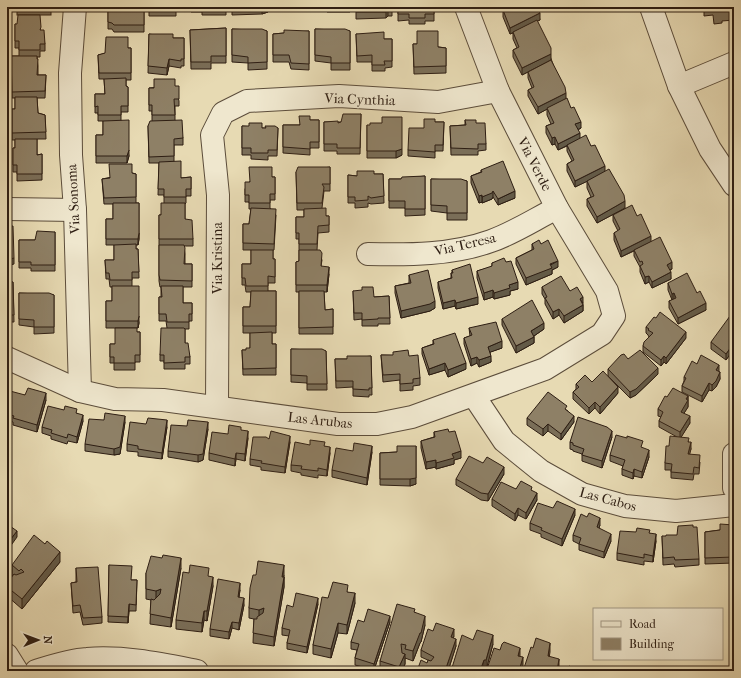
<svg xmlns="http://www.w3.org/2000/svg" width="741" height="678" font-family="'IM FELL French Canon',serif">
<rect width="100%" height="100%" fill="#e7dab3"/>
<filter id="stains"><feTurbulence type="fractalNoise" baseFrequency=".005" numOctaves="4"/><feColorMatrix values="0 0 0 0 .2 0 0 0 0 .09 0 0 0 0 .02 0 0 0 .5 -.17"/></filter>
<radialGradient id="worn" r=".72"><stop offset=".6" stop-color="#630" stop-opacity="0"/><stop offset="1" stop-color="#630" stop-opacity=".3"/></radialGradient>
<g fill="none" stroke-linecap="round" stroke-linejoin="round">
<defs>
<g id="minor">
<path d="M75,7L70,73L71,155L75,210L80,391"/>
<path d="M651,7L679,86L710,149L734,185"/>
<path d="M679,86L734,63"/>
<path d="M7,209L75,210"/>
<path d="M368,254C409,255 452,255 491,241C514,233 535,219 557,208"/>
<path d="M7,358L80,391L115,399L163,400L338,424H377L412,417L545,369L602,334L614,316L607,291L557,208L498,91L466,7"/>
<path d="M474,396L504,441L541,471L582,494L625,506L676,511L734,505"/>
<path d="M217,407L218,195L212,135L223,113L247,101L339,96L438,102L498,91"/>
<path d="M734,454V488"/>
<path d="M7,655L17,671"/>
<path d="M36,671C52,666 69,660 87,659C124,656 161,664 197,671"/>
</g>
</defs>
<use href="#minor" stroke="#5c4d3b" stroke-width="24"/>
<use href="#minor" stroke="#efe7ce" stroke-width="22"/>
</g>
<g fill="#7a6e58" stroke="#2e1e13">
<rect x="17" y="7" width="34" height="8"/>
<path d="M108,7H144V32H114L112,29H108Z"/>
<path d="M149,7H185V9H176V16H149Z"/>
<path d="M191,7H226V15H202V12H191Z"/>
<path d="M232,7H268V12L262,14L232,15Z"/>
<path d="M274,7H300V11L274,9Z"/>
<path d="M315,7H350V12H327V9H315Z"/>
<path d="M356,7H392V16H388L386,18L356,19Z"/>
<path d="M398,7H434V21H425V24H409V20L398,21Z"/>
<path d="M506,7H537L540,20L537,21L566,99L581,128L578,130L580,139L591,146L625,208L597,223L587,206V199L591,197L587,188V181L575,187L567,171V164L572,161L567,151V146L558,150L555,144L552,145L546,133V126L551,124L547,115V109L538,114L528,96V90L532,88L528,78V72L534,69L522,75L513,57V50L517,48L513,39V33L510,34L503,17V10L506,8Z"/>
<path d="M699,7H734V20L722,21V23L714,24L713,15L704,16V10L699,11Z"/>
<path d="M15,24L41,30L45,44V51H40V57H37L38,66V75H46L45,98H37L38,113L45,115L46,139H37V155L42,154V180L17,181V172H13V148H15V140H12V109H15V98H12L11,56H19V48H15Z"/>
<path d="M226,28V63H211V69H191L190,30Z"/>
<path d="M232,29L267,31V69L248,70V63L232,62Z"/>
<path d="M315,29L350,31V70H331V63L315,61Z"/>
<path d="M309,31V70L291,69L289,62H273V34L284,33Z"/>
<path d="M149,34L173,38H184V66H181V68L169,66L167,75L148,73Z"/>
<path d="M356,34L384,39H392V67L385,68V71H372V62H357Z"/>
<path d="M413,44H417L446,48V73L414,74Z"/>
<path d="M128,48H131V80H126V86L128,87V112H121V120L129,156L127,163H96V135H103V121H98V113H95V94H105L104,79H99L98,55Z"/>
<path d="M175,86L179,101V106H175V120L183,138V145H174V162L181,178L191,177V196H186V203L185,204V219L193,239V246H184L185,254V264H192V287H183V303H192V321H189V329H185V343L190,357V364H185V369H164V361H160V355L167,328L166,321H159V297H161V287H160L159,281V215H161L164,203V195H158L159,163H149L148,126L152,121V111H149V88Z"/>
<path d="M361,114L360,154H337V151H324V122H341Z"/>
<path d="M310,120H319V148H310V155L283,153V125H299Z"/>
<path d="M465,120L476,123L486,144V150L478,151V155H451L450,126L465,125Z"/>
<path d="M435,122H444L443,151H435V158L408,156V150L424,128Z"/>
<path d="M367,125L402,155L396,158H367Z"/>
<path d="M242,126L262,128H278L277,156H268V160L251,159V155H242Z"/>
<path d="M330,167V191H324L322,208L326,216H329V232L318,233L317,250L322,260L321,266L329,274L327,292H324L325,310L333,309V334H299V292H296V262L299,261V239H296V217H304V210H297L296,172Z"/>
<path d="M481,170L515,198L498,205L493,197L492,199L482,203V202L479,203L471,183V176L481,172Z"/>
<path d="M132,173L136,174V203H139V239L138,245H136V249H138L139,278H132V286L139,323L138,328H106V301H112V287H110L109,279H106L105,260H114V245H106V219H113V204H104L102,179Z"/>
<path d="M374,174H383L384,203L371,204L368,203V207L355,208V203H348V175L357,176Z"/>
<path d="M425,176V215L405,216V208H389V179H401Z"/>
<path d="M272,177H275V200H270V208L276,215L274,250H273V259H275V283H268V291H276V333H272V344H276V375H243L242,350H246L250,348V333H243V307H250L251,292H246L245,285H242V264H251V250H243V224H249L251,209H249V202H245V189L249,182Z"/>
<path d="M431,179L467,181V220H447V213L431,211Z"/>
<path d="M613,215L651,241L672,269L670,270L671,279L652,288L649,282L645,284L640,272V267L634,256V251L621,257L614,240V233L618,231L613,221Z"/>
<path d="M55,232V271H31V268H19V240H35Z"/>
<path d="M532,244H541L558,267L552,270V274L526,285L516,264V258L532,250Z"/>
<path d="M506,262L518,289L510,291V295L494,299L493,297L484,300L477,278V271L492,267V263Z"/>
<path d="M452,270L478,304L456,309L455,306L443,309L438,288V282L451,278V273H452Z"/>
<path d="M409,275L435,308L430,311L401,318L395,293V286L409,283Z"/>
<path d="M7,282H13L14,322H7Z"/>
<path d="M668,283L697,293L706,310L678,324L669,308V301L672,300L668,290Z"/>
<path d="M542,287L570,291L583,303V311L564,323L559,315L553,319L545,304V299L542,294Z"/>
<path d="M353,291L374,297L389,296L390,324H378V326H362V319L354,320Z"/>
<path d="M19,293L54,295V333L34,334V327L19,325Z"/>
<path d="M502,319L544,329L534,336V343L516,353L502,325Z"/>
<path d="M734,319V359L733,358V355L731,353L726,360L711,349V342Z"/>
<path d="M646,327L686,338L666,364L664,362L661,366L643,352V346L649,337L648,335L646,333Z"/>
<path d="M469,328L502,348L490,352L491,362L479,367L477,363L471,366L464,344V338L470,336Z"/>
<path d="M137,332H140V362H135V370H114V363H110V344H115Z"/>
<path d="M433,340L466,369L448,377L445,370L429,375L422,354V348L433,344Z"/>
<path d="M291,349L326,351L327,390H307V383L291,382Z"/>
<path d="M381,355L409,356L420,378V385L413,386V390L400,391V380L383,382Z"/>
<path d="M371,356L372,395H369V397L353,396V387L336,388L335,359H347Z"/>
<path d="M628,359L658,374L636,395L630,398L608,376V369Z"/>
<path d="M697,364L719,371L720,379L716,387L712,391L709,390L702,402L682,392V386L684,381V377Z"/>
<path d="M592,382L618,393L600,414L595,408L589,414L573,399V392L576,389V384Z"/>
<path d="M25,395L46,400L37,432L13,425V422L7,420V400Z"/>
<path d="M688,396V407L684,413L690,423L681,437L689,442L691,449L689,454L700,462L699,474H694L693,480L671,478V470H665V463L669,446L677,437L659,427V421L661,417L658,416V409L667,397Z"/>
<path d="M567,410L574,422L561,440L548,431L543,436L527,425V418Z"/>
<path d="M77,413L83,421L77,443L68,441L67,444L51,439V436L42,433V427Z"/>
<path d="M125,422L120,454L114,455L85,451V444Z"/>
<path d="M146,424L167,427L162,459L138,456V452L127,451V444Z"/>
<path d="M208,429L203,460L198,462L168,457V451Z"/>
<path d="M241,430L248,438L245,461L236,459L235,466L209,460V453L228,434Z"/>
<path d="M434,432H449L461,458L454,460V464L436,469V467L426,469L421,448V441L434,437Z"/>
<path d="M612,437L602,468L582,461V454L573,451V450L570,449V442Z"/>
<path d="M269,439L290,442L285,473L261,470V467L250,465V459Z"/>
<path d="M325,446L330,453L327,476L318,475V478L301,475V473L291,471V465Z"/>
<path d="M643,448L649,457L642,478L634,476L633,479L622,475V469L623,466L610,461V455Z"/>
<path d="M372,452L367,485L332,477V470Z"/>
<path d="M397,452L416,484L410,486L380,485V453Z"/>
<path d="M483,463L504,474L488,501L481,500L456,485V479Z"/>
<path d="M516,489L532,491L537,500L526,519L518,515L515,521L492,506V499Z"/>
<path d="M575,515L562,546L541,537V534L530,530V523Z"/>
<path d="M600,525L599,528L611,541L604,558L579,550V544L573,541V535Z"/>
<path d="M734,525V563L705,564V532L720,530Z"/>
<path d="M650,533L656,541L653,562L644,561V565L617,560V553Z"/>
<path d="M662,536L699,559V565L675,567L674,564L663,565Z"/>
<path d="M45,544L60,562L22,609L7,596V583L13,576L12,575V565Z"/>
<path d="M109,565L131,580H137L136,611H129L128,623L108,622Z"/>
<path d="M76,568L102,617V623L83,625L80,612L73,613L71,583L76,582Z"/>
<path d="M181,568L171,627L150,624L151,600L146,599V573Z"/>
<path d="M256,575H284V587L274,646L253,643L254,619L249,618V608Z"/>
<path d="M209,576L213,586L207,621L204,620L202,632L176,629V620Z"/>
<path d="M240,590L239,597L244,605L239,630L232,628L229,639L210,636V629Z"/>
<path d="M348,592L355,603L347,634L338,633L331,658L313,654V645L328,598Z"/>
<path d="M318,604L307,653L287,649V643L289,636L282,635V628L293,607Z"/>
<path d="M415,612L425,625L421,642L420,643L413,661L405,658V664L402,671H380V661Z"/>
<path d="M364,622H390L374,670L355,665V658L357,650L351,649V642Z"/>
<path d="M433,631L454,636L453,638L456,646L448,671H417L427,663L430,661L421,657V650Z"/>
<path d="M473,640L493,644L486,670L484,669Z"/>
</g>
<g fill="#635a47" stroke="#2e1e13">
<path d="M264,7H268V12L262,14V8Z"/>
<path d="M388,9V16L386,18V12Z"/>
<path d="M540,13V20L510,34V28Z"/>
<path d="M551,54V60L522,75V68Z"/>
<path d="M169,59V66L167,75V68Z"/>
<path d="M566,93V99L538,114V107Z"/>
<path d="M581,122V128L575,131V124Z"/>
<path d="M580,133V139L558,150V144Z"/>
<path d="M555,137V144L552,145V138Z"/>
<path d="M402,149V155L396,158V151Z"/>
<path d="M129,150V156L127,163V156Z"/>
<path d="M605,166V173L575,187V181Z"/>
<path d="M493,191V197L492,199L482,203V197Z"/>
<path d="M515,191V198L498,205V199Z"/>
<path d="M482,195V202L479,203V196Z"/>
<path d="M625,201V208L597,223V217Z"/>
<path d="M139,233V239L138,245V239Z"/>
<path d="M651,236V242L621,257V251Z"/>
<path d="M14,258V264L8,266V260Z"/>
<path d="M558,261V267L552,270V274L526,285V278Z"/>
<path d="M672,262V269L667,271V265Z"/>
<path d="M329,267V274L327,292V285Z"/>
<path d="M671,272V279L652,288V282Z"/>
<path d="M649,276V282L645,284V277Z"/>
<path d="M518,282V289L510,291V295L494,299V293L509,285Z"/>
<path d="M493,290V297L484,300V293Z"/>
<path d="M674,293V300L672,301V294Z"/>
<path d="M478,297V304L456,309V303Z"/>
<path d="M583,297V303L580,299Z"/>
<path d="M455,300V306L443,309V303Z"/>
<path d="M435,301V308L430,311L401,318V311Z"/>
<path d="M706,303V310L678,324V318Z"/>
<path d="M583,305V311L564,323V316Z"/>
<path d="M559,309V315L553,319V312Z"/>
<path d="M139,316V323L138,328V321Z"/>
<path d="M544,323V329L531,338V331Z"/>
<path d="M686,332V338L666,364V358Z"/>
<path d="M534,337V343L516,353V346Z"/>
<path d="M502,341V348L488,353V347Z"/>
<path d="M731,347V353L726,360V354Z"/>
<path d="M491,356V362L479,367V360Z"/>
<path d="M664,356V362L661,366V360Z"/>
<path d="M477,357V363L471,366V359Z"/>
<path d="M445,363V370L429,375V369Z"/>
<path d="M466,363V369L448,377V370Z"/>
<path d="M719,365V371L716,377V370Z"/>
<path d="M658,368V374L636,395L630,398V392Z"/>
<path d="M720,372V379L716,387L712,391V385Z"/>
<path d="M709,383V390L702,402V396Z"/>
<path d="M618,387V393L600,414V407Z"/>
<path d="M46,393V400L37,432V425Z"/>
<path d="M688,396V407L681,418V412Z"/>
<path d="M595,402V408L589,414V408Z"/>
<path d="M83,415V421L77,443V437Z"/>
<path d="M125,416V422L120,454L114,455V449Z"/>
<path d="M574,416V422L561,440V434Z"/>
<path d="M690,416V423L680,439V432Z"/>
<path d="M167,420V427L162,459V453Z"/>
<path d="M208,422V429L203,460L198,462V455Z"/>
<path d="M548,424V431L543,436V429Z"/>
<path d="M248,431V438L245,461V454Z"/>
<path d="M612,431V437L602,468V461Z"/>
<path d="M290,436V442L285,473V467Z"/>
<path d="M691,442V449L688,461V454Z"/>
<path d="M372,446V452L367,485V478Z"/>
<path d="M416,446V484L410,486V479Z"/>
<path d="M330,447V453L327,476V470Z"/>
<path d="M649,450V457L642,478V472Z"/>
<path d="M461,451V458L454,460V464L436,469V463L452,454Z"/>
<path d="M236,453V459L235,466V459Z"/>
<path d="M436,460V467L426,469V462Z"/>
<path d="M504,467V474L488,501V494Z"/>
<path d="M634,469V476L633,479V473Z"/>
<path d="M537,493V500L526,519V513Z"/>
<path d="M518,508V515L515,521V514Z"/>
<path d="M575,509V515L562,546V539Z"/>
<path d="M600,518V525L597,534V527Z"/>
<path d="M17,531V537L7,551V544Z"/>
<path d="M611,534V541L604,558V552Z"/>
<path d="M656,534V541L653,562V556Z"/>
<path d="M60,552V562L22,609V599Z"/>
<path d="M181,558V568L171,627V618Z"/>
<path d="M284,565V575L282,586V577Z"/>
<path d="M213,577V586L207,621V611Z"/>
<path d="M284,577V587L274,646V637Z"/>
<path d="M240,583V590L238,603V597Z"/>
<path d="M161,589V599L156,601V591Z"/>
<path d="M355,593V603L347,634V625Z"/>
<path d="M244,598V605L239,630V623Z"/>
<path d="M318,598V604L307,653V647Z"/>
<path d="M129,604V611L128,623V617Z"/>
<path d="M264,608V618L259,620V610Z"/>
<path d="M204,611V620L202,632V623Z"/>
<path d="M390,616V622L374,670V664Z"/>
<path d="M425,616V625L421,642L420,643L413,661V651Z"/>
<path d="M232,622V628L229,639V632Z"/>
<path d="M338,623V633L331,658V649Z"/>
<path d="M454,629V636L451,644V637Z"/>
<path d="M493,635V644L486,670V660Z"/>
<path d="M456,639V646L448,671H445Z"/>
<path d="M550,643V652L548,665V656Z"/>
<path d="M520,648V657L518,656Z"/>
<path d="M405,654V664L402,671H399V667Z"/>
<path d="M523,657V667L522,671H519Z"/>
<path d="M559,659V669L558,671H557Z"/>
<path d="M484,660V669L483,671H480Z"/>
</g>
<g fill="#8e8066" stroke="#2e1e13">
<rect x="17" y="7" width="34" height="1"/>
<path d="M108,7H144V25H114L112,23L108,22Z"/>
<rect x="149" y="7" width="27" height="3"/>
<rect x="202" y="7" width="24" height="2"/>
<path d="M232,7H264L262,8H232Z"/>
<path d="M356,7H392V9H388L386,12H356Z"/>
<path d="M398,7H434V14H425V18H409V14H398Z"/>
<path d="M507,7H537L540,13L510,28L503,10Z"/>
<path d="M714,7H734V8L722,9V11H714Z"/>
<path d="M18,15H40L41,27L40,30H44L45,44H40V50H19V41H15V24H17Z"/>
<path d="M537,20L551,48V54L522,68L513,50L519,47L513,32Z"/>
<path d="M226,28V56H211V62H191L190,30Z"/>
<path d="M232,29H262L267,31V62L248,63V57L232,55Z"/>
<path d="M315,29H345L350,31V63H331V57L315,55Z"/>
<path d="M284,30L309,31V64L291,63L289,55H273V34L284,33Z"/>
<path d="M417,31H438V47L446,48V66L414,67L413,44H417Z"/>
<path d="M384,32V39H392V61H384L385,65H372V55L357,56L356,34Z"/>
<path d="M149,34H173V38H184V59H181V61L169,59L167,68L148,66Z"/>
<path d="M106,37H128V48H131V73H99L98,55L105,53Z"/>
<path d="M11,56H37V59H38L37,75H46L45,91L12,92Z"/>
<path d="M551,60L565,87L566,93L538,107L528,90L534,87L528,72Z"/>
<path d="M126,78V86L128,87V106H121V115H98V106L95,107V94H105L104,79Z"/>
<path d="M154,79H175V86H179V99H174L175,115H152V105H149V88H154Z"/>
<path d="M15,97H37L38,113L45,115L46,132L12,133V109H15Z"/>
<path d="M567,98L571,108L574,107L581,122L575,124L580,133L558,144L555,137L552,138L546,126L554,123L547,108Z"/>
<path d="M343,114H361L360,148H337V144H324V122L338,121V123L341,122Z"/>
<path d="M299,116H310V120H319V142H310V149L283,147V125H300Z"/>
<path d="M382,117H402V149L396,151H367V125H370V123H382Z"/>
<path d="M424,119H435V122H444L443,145H435V152L408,150L409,128H424Z"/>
<path d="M129,120V150L127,156H96V135H103V121Z"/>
<path d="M182,120L183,138L174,139V156L149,157L148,126L150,121Z"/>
<path d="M465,120H476V123H485L486,144H478V149L451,148L450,126L466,125Z"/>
<path d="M249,123H262V128H266L265,126H275L278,128L277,150H268V153H251V148H242V126H249Z"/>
<path d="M586,135L591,146L595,145L605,166L575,181L567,164L574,160L567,145Z"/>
<path d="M15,139H37V155L42,154V174H17V165H13V148H15Z"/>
<path d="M181,161V178L191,177V189H186V197H164V189H158L159,162Z"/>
<path d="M503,161L515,191L498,199L493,191L492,193L482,197V195L479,196L471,176L482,172L481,170Z"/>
<path d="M109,164H132V173L136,174V197L104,198L102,179L110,178Z"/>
<path d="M249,167H272V177H275V194H270V203H249V195H245V182H250Z"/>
<path d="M298,167H330V184H322L324,187L322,203H297L296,172Z"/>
<path d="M609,169L624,195L625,201L597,217L587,199L594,196L587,181Z"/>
<path d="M357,171H374V174H383L384,196L371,198L368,196V200L355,201V197H348V175L357,176Z"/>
<path d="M425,176V209H405V201H389V179H401L402,177Z"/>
<path d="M431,179H461L467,181V213H447V206L431,205Z"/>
<path d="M113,203H139V233L138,239H106V219H113Z"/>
<path d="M161,203H185V219L192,220L193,239H159V215H161Z"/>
<path d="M632,205L637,216L641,214L651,236L621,251L614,233L620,229L613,215Z"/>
<path d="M251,208L276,209L274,244L243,243V224H249Z"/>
<path d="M326,208V216H329V225L318,226L317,244H299V233H296V217H304V209Z"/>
<path d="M7,226H13L14,258L7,260Z"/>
<path d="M37,231L55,232V265H31V262H19V240H35Z"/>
<path d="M660,237L672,262L667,265L671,272L652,282L649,276L645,277L640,266L643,264L642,261L640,262L634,250Z"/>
<path d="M539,240L541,244L548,240L558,261L550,264L552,268L526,278L516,258L534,249L532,244Z"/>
<path d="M136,244V249H138L139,272H132V280H110L109,273H106L105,260H114V245Z"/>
<path d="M159,245H184L185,248L184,264H192V281L160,280L159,275Z"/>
<path d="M251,250H273V259H275V277L268,276V286H246L245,278H242V264H251Z"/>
<path d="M299,250H320L322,253L321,266L329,267L327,285H296V262L299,261Z"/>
<path d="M504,258L506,262L511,261L518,282L509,285L510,288L494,293L493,290L484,293L477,271L492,266V263Z"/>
<path d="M470,264L478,297L456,303L455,300L443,303L438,282L452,278L451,273H453L452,270Z"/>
<path d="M428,270L435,301L430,304L401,311L395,286L411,283L409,275Z"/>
<path d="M687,273L697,293L700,291L706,303L678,318L669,301L676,298L674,293L672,294L668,283Z"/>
<path d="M561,276L570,291L577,287L583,297L580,299L583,305L564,316L559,309L553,312L545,298L547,297L542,287Z"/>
<path d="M7,282H13L14,315H7Z"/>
<path d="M112,286H139V316L138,321H106V301H112Z"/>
<path d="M161,286H183V303H192V314H189V322H167L166,314H159V297H162Z"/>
<path d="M362,287H373L374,297L389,296L390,318H378V319L362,320V313H354L353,291L362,290Z"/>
<path d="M251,291H276V326H243V307H250Z"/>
<path d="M299,291H324L325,310L333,309V327L299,328Z"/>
<path d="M19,293H49L54,295V327H34V320L19,319Z"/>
<path d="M532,300L544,323L531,331L534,337L516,346L502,319Z"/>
<path d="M660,312L686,332L666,358L664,356L661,360L643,346L644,342L653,333L648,330L649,329L646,327L654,317L656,318Z"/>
<path d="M730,316L734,319V349L731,347L726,354L711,342Z"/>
<path d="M496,322L502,341L488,347L491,356L479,360L477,357L471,359L464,338L472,335L469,328Z"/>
<path d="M115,328H137V332H140V355H135V363H114V357H110V344H115Z"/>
<path d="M161,328H184L185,329V343H188L190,357H185V362L164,363V355H160Z"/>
<path d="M272,332V344H276V368L243,369L242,350H246V348H250V333Z"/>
<path d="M455,333L466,363L448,370L445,363L429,369L422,348L434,344L433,340Z"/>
<path d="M291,349H322L326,351L327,384H307V376L291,375Z"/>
<path d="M408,350L409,356L418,355L420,378L413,379V383L400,384V374L383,375L381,355H393V352Z"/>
<path d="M640,350L658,368L636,389L630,392L608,369L621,355L624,354L628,359Z"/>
<path d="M701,355L719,365L716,370L720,372L716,381L712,385L709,383L702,396L682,386L686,378L684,377L692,361L697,364Z"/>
<path d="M347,356H371L372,388H369V390L353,389V381H336L335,359H347Z"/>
<path d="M603,371L618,387L600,407L595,402L589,408L573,392L579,387L576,384L585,375L592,382Z"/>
<path d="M28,388L46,393L37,425L13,418L14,416L7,414V400L10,391L25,395Z"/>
<path d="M673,388L688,396L686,399L688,400L681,412L690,416L680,432L659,421L663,412L658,409L665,396L667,397Z"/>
<path d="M548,392L567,406L565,409L574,416L561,434L548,424L543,429L527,418Z"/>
<path d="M48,406L64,410L65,406L77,409L76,413L83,415L77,437L68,434L67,438L51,433L52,430L42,427Z"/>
<path d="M105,413L125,416L120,447L114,449L85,444L89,419L104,420Z"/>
<path d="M578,417L607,427L612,431L602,461L582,455L584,449L573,445V443L570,442Z"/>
<path d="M148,418L167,420L162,453L138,449V446L127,444L130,422L146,424Z"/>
<path d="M188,420L208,422L203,454L198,455L168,451L171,425L187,426Z"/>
<path d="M229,425L241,427V430L248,431L245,454L236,453L235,459L209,453L212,432L228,434Z"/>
<path d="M448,429L449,432L455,431L461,451L452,454L454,458L436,463V460L426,462L421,441L435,437L434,432Z"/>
<path d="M271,431L290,436L285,467L261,463L262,461L250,459L253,437H266L269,439Z"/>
<path d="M616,435L627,438V436L643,441L641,447L649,450L642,472L634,469L633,473L622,469L625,460L610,455Z"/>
<path d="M670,436L689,438L688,442H691L688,454L700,455L699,468L694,467L693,474L671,472L672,464L665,463L666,446H669Z"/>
<path d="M310,440L325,442L324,446L330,447L327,470L318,468V471L301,469L302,466L291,465L295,442L310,445Z"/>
<path d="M354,443L372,446L367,478L332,470L336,448L353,451Z"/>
<path d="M397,446H416V478L410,479H380V453L397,452Z"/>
<path d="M469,456L483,463L487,457L504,467L488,494L481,493L456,479Z"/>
<path d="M521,481L532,487L531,490L537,493L526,513L518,508L515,514L492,499L501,482L516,489Z"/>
<path d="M557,501L575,509L562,539L541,530L542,528L530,523L538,503L553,508Z"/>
<path d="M589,513L600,518L597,527L611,534L604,552L579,544L581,538L573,535L581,514L587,517Z"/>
<path d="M7,524L17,531L7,544Z"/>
<path d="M720,524L734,525V557L705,558V532L720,530Z"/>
<path d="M693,525V527H697L699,559L675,560L674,557L663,558L662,536H666V535H677L678,526Z"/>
<path d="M637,528L650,530L649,533L656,534L653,556L644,554V558L617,553L620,531L636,532Z"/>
<path d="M34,535L45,544L47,541L60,552L22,599L7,587V583L14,574L16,575L24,572L21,569L19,571L12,565Z"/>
<path d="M163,555L181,558L171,618L150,614L151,599L154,600L160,594L161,589L156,591L146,589V573L151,556L162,558Z"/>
<path d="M258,561L284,565L282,577H284L274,637L253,633L254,619H257V617L263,613L264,608L259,610L249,608L250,588L253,575H256Z"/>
<path d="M109,565L132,566L131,580H137L136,605L129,604L128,617L108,616Z"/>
<path d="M190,565L209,568L208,576L213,577L207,611H204L202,623L176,620L183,572L189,573Z"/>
<path d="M98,567L102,617L83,618L80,605L73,606L71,583L77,582L76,568Z"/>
<path d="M218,579L240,583L238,597L244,598L239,623L232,622L229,632L210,629Z"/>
<path d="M333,582L348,585L347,592L355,593L347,625L338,623L331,649L313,645L322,597L328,598Z"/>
<path d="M296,593L318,598L307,647L287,643L290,630L282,628L287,605L293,607Z"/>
<path d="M397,604L415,609L414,612L425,616L421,633H420L413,651L405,649L406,645L401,644L402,653L405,654L399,667L380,661Z"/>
<path d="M368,609L390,616L374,664L355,658L359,644L351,642L358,620L364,622Z"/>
<path d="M436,623L454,629L451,637L456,639L445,671H417L421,660L427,663L428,660L431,661L434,657L421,650L428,629L433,631Z"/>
<path d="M477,630L493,635L486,660H484L480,671H451L462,635L473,640Z"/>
<path d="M536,638L550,643L548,656L559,659L557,671H523L531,647L533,648Z"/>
<path d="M504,642L520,648L518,656L523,657L519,671H492L487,669L494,648L500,650L502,644Z"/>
<path d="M569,666L584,671H567Z"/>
</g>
<g text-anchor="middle" stroke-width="3" stroke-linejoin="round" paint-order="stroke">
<g font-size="14" fill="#2e1e13" stroke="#efe7ce">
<text transform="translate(360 99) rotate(2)" y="5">Via Cynthia</text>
<text transform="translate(535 164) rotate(63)" y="5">Via Verde</text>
<text transform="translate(73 199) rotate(-93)" y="5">Via Sonoma</text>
<text transform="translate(465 244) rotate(-13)" y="5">Via Teresa</text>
<text transform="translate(217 258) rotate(-90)" y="5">Via Kristina</text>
<text transform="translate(320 420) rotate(6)" y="5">Las Arubas</text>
<text transform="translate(608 499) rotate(15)" y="5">Las Cabos</text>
</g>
</g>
<rect width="741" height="678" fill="none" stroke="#e7dab3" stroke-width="24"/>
<rect x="8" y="8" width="725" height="662" fill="none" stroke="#2e1e13" stroke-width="2"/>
<rect x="12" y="12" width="717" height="654" fill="none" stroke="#2e1e13"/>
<rect x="593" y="608" width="130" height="52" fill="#efe7ce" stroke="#a29783"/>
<rect x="601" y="621" width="20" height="6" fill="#efe7ce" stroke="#a29783"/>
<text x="629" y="628" font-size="12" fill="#2e1e13">Road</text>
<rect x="601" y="638" width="20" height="12" fill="#8e8066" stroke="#a29783"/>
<text x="629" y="648" font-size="12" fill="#2e1e13">Building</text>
<g transform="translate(38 640) rotate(89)" stroke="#efe7ce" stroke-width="3" paint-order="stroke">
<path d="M0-3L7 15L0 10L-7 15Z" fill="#2e1e13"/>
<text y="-6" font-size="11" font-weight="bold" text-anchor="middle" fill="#2e1e13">N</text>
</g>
<rect width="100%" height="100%" filter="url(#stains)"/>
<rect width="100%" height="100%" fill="url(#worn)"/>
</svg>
